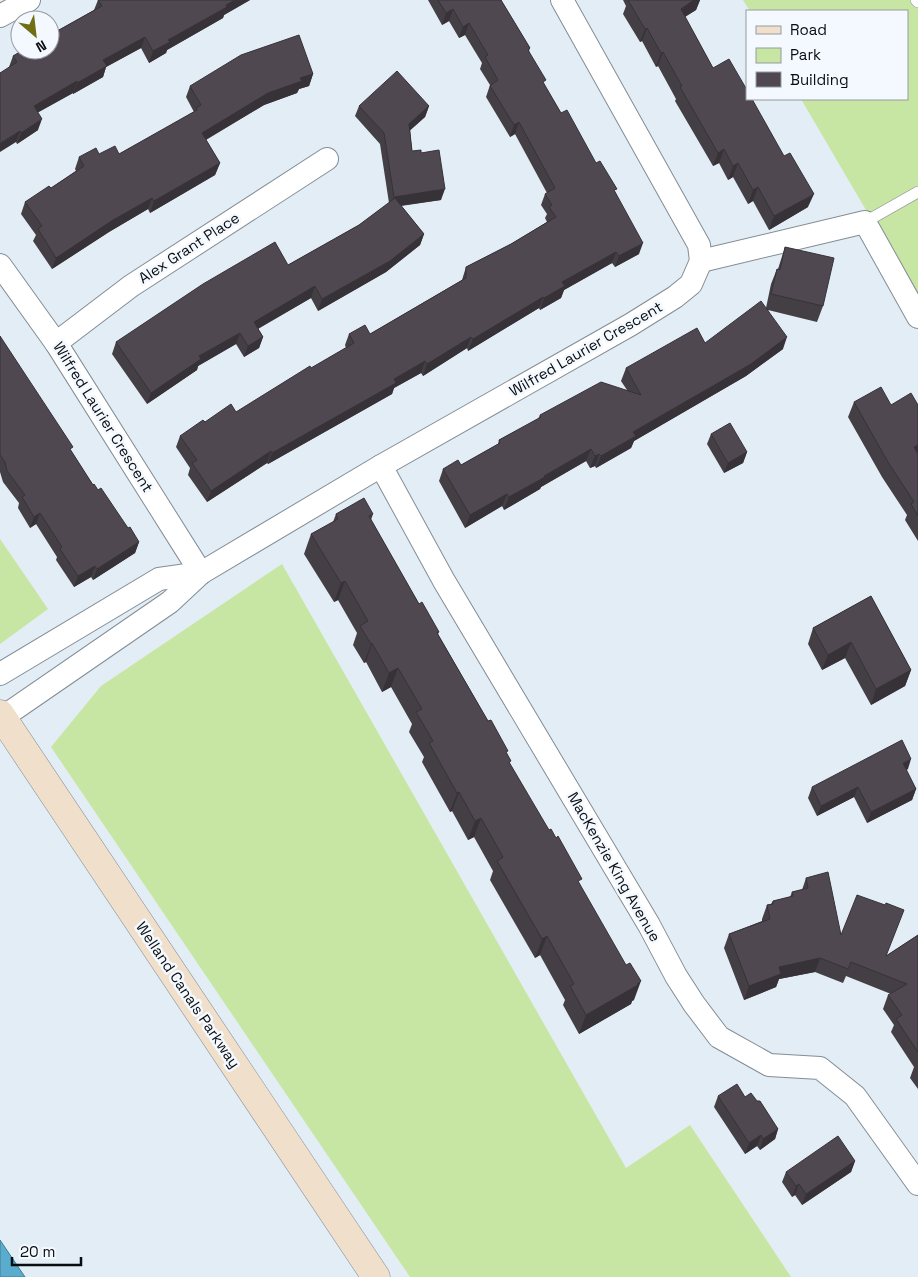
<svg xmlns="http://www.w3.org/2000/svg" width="918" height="1277" font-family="'Space Grotesk',sans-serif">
<rect width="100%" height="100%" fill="#e2edf5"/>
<g fill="#c8e6a3">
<path d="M743,0H918V299L801,99H907V11H750Z"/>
<path d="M0,539L48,609L0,644Z"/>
<path d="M282,564L626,1168L690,1125L791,1277H410L51,747L101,686Z"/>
</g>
<path fill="#59accd" stroke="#417c94" d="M0,1240L25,1277H0Z"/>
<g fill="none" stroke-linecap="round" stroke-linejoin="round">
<defs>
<g id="lane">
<path d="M916,0L918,2"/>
<path d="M865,222L918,192"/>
</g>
<g id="street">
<path d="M0,16L29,0"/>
<path d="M701,261L865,222L918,317"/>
<path d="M0,265L56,343L201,573"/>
<path d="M56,343L131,286L327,159"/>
<path d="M381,466L444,581L649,925L676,976L694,1004L719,1037L769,1065L820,1068L855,1096L918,1184"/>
<path d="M0,674L159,579L201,573"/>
<path d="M3,717L170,602L201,573L381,466L630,325L675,297L691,284L701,261L699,245L562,0"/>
</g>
<path id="secondary" d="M0,714L376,1277"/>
</defs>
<use href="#lane" stroke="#838d95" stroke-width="12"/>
<use href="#street" stroke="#838d95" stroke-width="24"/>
<use href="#secondary" stroke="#838d95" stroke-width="29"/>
<use href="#lane" stroke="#fff" stroke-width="11"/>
<use href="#street" stroke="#fff" stroke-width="22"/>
<use href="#secondary" stroke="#f0dfcb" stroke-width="28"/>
</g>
<g fill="#443e45">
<path d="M98,0H250L224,15L223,18L167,50L166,53L149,63L141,48L106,67L103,77L73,94V93L38,112V130L17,144L16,142L9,67L13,56L94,10Z"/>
<path d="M428,0H501L530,48L529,51L544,85L561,113L615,192L639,254L615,267L612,263L564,290L561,298L540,310L539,308L468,351L467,348L423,376L421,373L394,388L392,394L268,464L267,463L207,502L188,475L190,468L176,447L180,436L205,422L236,412L346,348L345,345L349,334H370L462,280L466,267L511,244L547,222L545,218L547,214L541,205L545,194L547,193L515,134L510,137L486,97L490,85L480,69L482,63L465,35L459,38L449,21L442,25Z"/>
<path d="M623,0H700L696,10L685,17L713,68L808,207L769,230L753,201L748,204L733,177L728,180L719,163L713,166L675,101L676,99L658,66L656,67L642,41L640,42L623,14L626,6Z"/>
<path d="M313,74L309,86L299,89L297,93L264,105L206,140L220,163L215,175L150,213L148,209L109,232L52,269L33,241L36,235L21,214L25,202L51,188L76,171L75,169L79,157L99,154H119L194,112L186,97L190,86Z"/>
<path d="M359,106H429L425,117L410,130L412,151L421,153L441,200L401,206L424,234L420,245L386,272L318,311L311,298L258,329L263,337L259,348L244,357L236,344L198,366L197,370L147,404L112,354L116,342L288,265L359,225L389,203L380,144L355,116Z"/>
<path d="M785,247L823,306L817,322L768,310L783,349L746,376L634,441L631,448L596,468L595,466L590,468L586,461L541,487L540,489L504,510L502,506L465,528L439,481L443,469L461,465L498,444L499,440L538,419L540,415L627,390L621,381L626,368L705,343L766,308L771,284L777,269H778Z"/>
<path d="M0,336L71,451L93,485L98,490L128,528L139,542L135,553L93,580L91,577L74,587L56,560L57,557L36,524L30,528L18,508L19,503L3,482L0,472Z"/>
<path d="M854,402L891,405H918V541L905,520L907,515L882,477L848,417Z"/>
<path d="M711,434L747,452L743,463L724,473L707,444Z"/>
<path d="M336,514H373L371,520L419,604L439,632L438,634L507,754L510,764L580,885L634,1000L632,1001L631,1004L579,1034L563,1005L565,1000L540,955L535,958L490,880L493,871L474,837L468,840L452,811L450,812L422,762L424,757L409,732L412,724L391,687L382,692L366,662L364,663L353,645L357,633L338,600L334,602L304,554L311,534L333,522Z"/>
<path d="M871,596L911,670L905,686L871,705L845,658L822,670L808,644L813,628Z"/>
<path d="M908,769L906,770L916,789L912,800L867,823L854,797L817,816L808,798L812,787Z"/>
<path d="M806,878L841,935L886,956L918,935V1089L910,1078L914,1067L891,1032L894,1025L883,1009L888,995L891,994L846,976L843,983L815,972L779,979L776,987L744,1000L724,948L729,934L762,921V919L767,905L771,904L773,901L790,897L792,892L802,890Z"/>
<path d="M718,1096L745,1097L757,1101L778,1129L775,1139L760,1150L757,1146L745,1154L714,1107Z"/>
<path d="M855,1161L851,1172L802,1205L795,1195L792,1197L782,1182L786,1172Z"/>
</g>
<g fill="#373238">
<path d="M235,0H250L224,15L223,18L167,50L166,53L149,63L153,51L168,40Z"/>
<path d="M694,0H700L696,10L676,22L681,9Z"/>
<path d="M453,9L449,21L442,25L446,13Z"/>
<path d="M469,23L465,35L459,38L463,27Z"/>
<path d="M647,28L642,41L640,42L645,29Z"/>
<path d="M145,37L141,48L106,67L103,77L73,94L77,83L103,60Z"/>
<path d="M663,52L658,66L656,67L661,53Z"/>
<path d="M313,74L309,86L299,89L297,93L264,105L198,144L202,133L268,93L300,78Z"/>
<path d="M77,81L73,93L30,117L34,106Z"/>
<path d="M429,106L425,117L405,135L409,124Z"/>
<path d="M42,119L38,130L17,144L21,133Z"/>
<path d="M519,122L515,134L510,137L514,125Z"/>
<path d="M20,131L16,142L0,152V143Z"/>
<path d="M724,149L719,163L713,166L718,153Z"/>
<path d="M220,163L215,175L150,213L154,201Z"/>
<path d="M738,163L733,177L728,180L733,166Z"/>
<path d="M758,187L753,201L748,204L753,190Z"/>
<path d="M445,189L441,200L390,207L394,197Z"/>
<path d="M814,194L808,207L769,230L774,216Z"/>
<path d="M152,198L148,209L109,232L52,269L56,258L113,220Z"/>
<path d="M424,234L420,245L386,272L318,311L322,299Z"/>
<path d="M643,243L639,254L615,267L619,256Z"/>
<path d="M616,252L612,263L564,290L561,298L540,310L544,298L562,282Z"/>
<path d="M315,286L311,298L250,333L254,322Z"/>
<path d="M543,297L539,308L468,351L473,339Z"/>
<path d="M240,333L236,344L198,366L197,370L147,404L151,393L199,356Z"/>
<path d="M263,337L259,348L244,357L248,346Z"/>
<path d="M471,337L467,348L423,376L427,364Z"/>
<path d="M787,337L783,349L746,376L634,441L631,448L596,468L601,456L633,432Z"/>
<path d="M425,361L421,373L394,388L392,394L268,464L272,453L394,379Z"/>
<path d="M918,445V457L914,447Z"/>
<path d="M591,449L586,461L541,487L540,489L504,510L509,497Z"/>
<path d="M271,451L267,463L207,502L211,491Z"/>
<path d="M747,452L743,463L724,473L728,463Z"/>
<path d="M599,454L595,466L590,468L595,456Z"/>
<path d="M507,494L502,506L465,528L470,515Z"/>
<path d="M40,513L36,524L30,528L34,517Z"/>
<path d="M139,542L135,553L93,580L97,569Z"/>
<path d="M95,566L91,577L74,587L78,576Z"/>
<path d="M345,581L338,600L334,602L341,583Z"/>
<path d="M851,642L845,658L822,670L828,655Z"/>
<path d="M372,643L366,662L364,663L371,644Z"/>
<path d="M398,668L391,687L382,692L389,673Z"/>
<path d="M911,670L905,686L871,705L876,689Z"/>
<path d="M911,759L908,769L899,774L903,763Z"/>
<path d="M858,787L854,797L817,816L821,806Z"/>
<path d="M916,789L912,800L867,823L871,812Z"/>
<path d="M459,792L452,811L450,812L457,793Z"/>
<path d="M481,818L474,837L468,840L475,821Z"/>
<path d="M547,936L540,955L535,958L542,939Z"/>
<path d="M820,958L815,972L779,979L776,987L744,1000L749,986L779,967Z"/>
<path d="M641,981L634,1000L632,1001L631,1004L579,1034L586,1015Z"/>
<path d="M778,1129L775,1139L760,1150L763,1139Z"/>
<path d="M761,1135L757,1146L745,1154L749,1143Z"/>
<path d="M855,1161L851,1172L802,1205L806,1194Z"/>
<path d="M799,1184L795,1195L792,1197L796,1186Z"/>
</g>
<g fill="#4f4850" stroke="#373238">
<path d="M98,0H235L226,5L227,7L168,40L170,42L153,51L145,37L103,60L107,66L77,83V81L34,106L42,119L21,133L20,131L0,143V73L17,62L13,56L23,50H50V35L102,6Z"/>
<path d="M438,0H501L530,48L528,50L546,80L543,82L561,113L567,110L596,163L600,161L617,189L614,190L643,243L619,256L616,252L562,282L565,286L544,298L543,297L473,339L471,337L427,364L425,361L394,379L396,383L272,453L271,451L211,491L192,463L197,460L180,436L203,420L205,422L231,404L236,412L310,366L311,368L354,343L349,334L365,325L370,334L466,278V267L511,244L556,217L549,207L552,205L545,194L555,188L519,122L514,125L490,86L498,80L485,57L488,55L469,23L463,27L453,9L446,13Z"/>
<path d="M628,0H694L681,9L713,68L729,59L747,90V99H752L784,156L790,153L814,194L774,216L758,187L753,190L738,163L733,166L724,149L718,153L680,87L682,86L663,52L661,53L647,28L645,29Z"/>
<path d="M299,35L313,74L300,78L302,81L268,93L202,133L220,163L154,201L152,198L113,220L56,258L38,229L42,226L25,202L49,186L51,188L84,166L79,157L96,148L99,154L115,146L119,154L197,110L196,108L201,105L190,86L241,55Z"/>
<path d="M397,71L429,106L409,124L412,151L421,150V153L439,150L445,189L394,197L384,133L359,106Z"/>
<path d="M395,198L424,234L390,261L322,299L315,286L254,322L263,337L248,346L240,333L199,356L201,359L151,393L116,342L203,284L275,242L288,265L359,225Z"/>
<path d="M785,247L834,258L823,306L771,294L777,269L780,270Z"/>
<path d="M761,301L787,337L751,364L633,432L636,436L601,456L599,454L595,456L591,449L544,476L545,477L509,497L507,494L470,515L443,469L458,460L461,465L500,443L499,440L541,417L540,415L601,382L641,395L626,368L697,328L705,343Z"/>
<path d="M0,336L73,447L70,449L93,485L94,484L98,490L101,488L128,528L130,527L139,542L97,569L95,566L78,576L60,549L62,547L40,513L34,517L22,497L25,495L7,471L5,462L0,455Z"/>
<path d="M881,387L891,405L911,393L918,405V445L914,447L918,454V516L911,504L914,502L888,462L854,402Z"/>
<path d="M730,423L747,452L728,463L711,434Z"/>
<path d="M364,498L373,514L369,516L419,604L422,602L439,632L437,633L488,721L491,720L508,751L506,752L511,761L509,762L549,830L551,829L556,838L558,836L582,879L578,881L626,965L630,963L641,981L637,984L638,985L586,1015L570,986L574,984L547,936L542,939L497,861L503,857L481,818L475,821L459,792L457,793L429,743L433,741L416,712L422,709L398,668L389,673L372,643L371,644L360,626L368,621L345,581L341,583L311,534L338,519L336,514Z"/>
<path d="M871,596L911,670L876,689L851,642L828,655L813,628Z"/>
<path d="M902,740L911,759L903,763L916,789L871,812L858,787L821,806L812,787Z"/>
<path d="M828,872L841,935L857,895L885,905L886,903L904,910L886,956L918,935V1052L896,1019L902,1015L888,995L907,984L851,962L848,969L820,958L779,967L781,974L749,986L729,934L770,919L767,905L773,904V901L793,896L792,892L808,888L806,878Z"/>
<path d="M737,1084L745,1097L751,1093L757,1101H760L778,1129L763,1139L761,1135L749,1143L718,1096Z"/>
<path d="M838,1136L855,1161L806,1194L799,1184L796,1186L786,1172Z"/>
</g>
<g text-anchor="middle" stroke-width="5" stroke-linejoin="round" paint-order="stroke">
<g font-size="15" fill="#0a0d10" stroke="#f3f9ff">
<text transform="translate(189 248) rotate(-33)" y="5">Alex Grant Place</text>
<text transform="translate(586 349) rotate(-30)" y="5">Wilfred Laurier Crescent</text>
<text transform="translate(103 417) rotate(58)" y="5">Wilfred Laurier Crescent</text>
<text transform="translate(614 867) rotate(60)" y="5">MacKenzie King Avenue</text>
<text transform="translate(188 995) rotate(56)" y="5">Welland Canals Parkway</text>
</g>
</g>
<rect x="746" y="10" width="162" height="90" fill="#f3f9ff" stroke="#969b9f"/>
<rect x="756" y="26" width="25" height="8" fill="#f0dfcb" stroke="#969b9f"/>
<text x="790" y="35" font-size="15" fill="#0a0d10">Road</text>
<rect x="756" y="48" width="25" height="15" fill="#c8e6a3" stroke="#969b9f"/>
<text x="790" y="60" font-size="15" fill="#0a0d10">Park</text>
<rect x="756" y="72" width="25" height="15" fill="#4f4850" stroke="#969b9f"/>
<text x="790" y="85" font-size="15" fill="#0a0d10">Building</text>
<g transform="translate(35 35) rotate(152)"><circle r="24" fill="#f3f9ff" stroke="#969b9f"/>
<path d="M0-4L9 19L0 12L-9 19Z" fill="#707013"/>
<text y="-8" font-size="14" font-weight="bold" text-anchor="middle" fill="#0a0d10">N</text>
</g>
<path d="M12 1257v8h69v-8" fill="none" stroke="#0a0d10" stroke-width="2.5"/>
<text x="20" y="1257" font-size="15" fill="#0a0d10" stroke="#f3f9ff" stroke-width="4" paint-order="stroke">20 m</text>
</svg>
